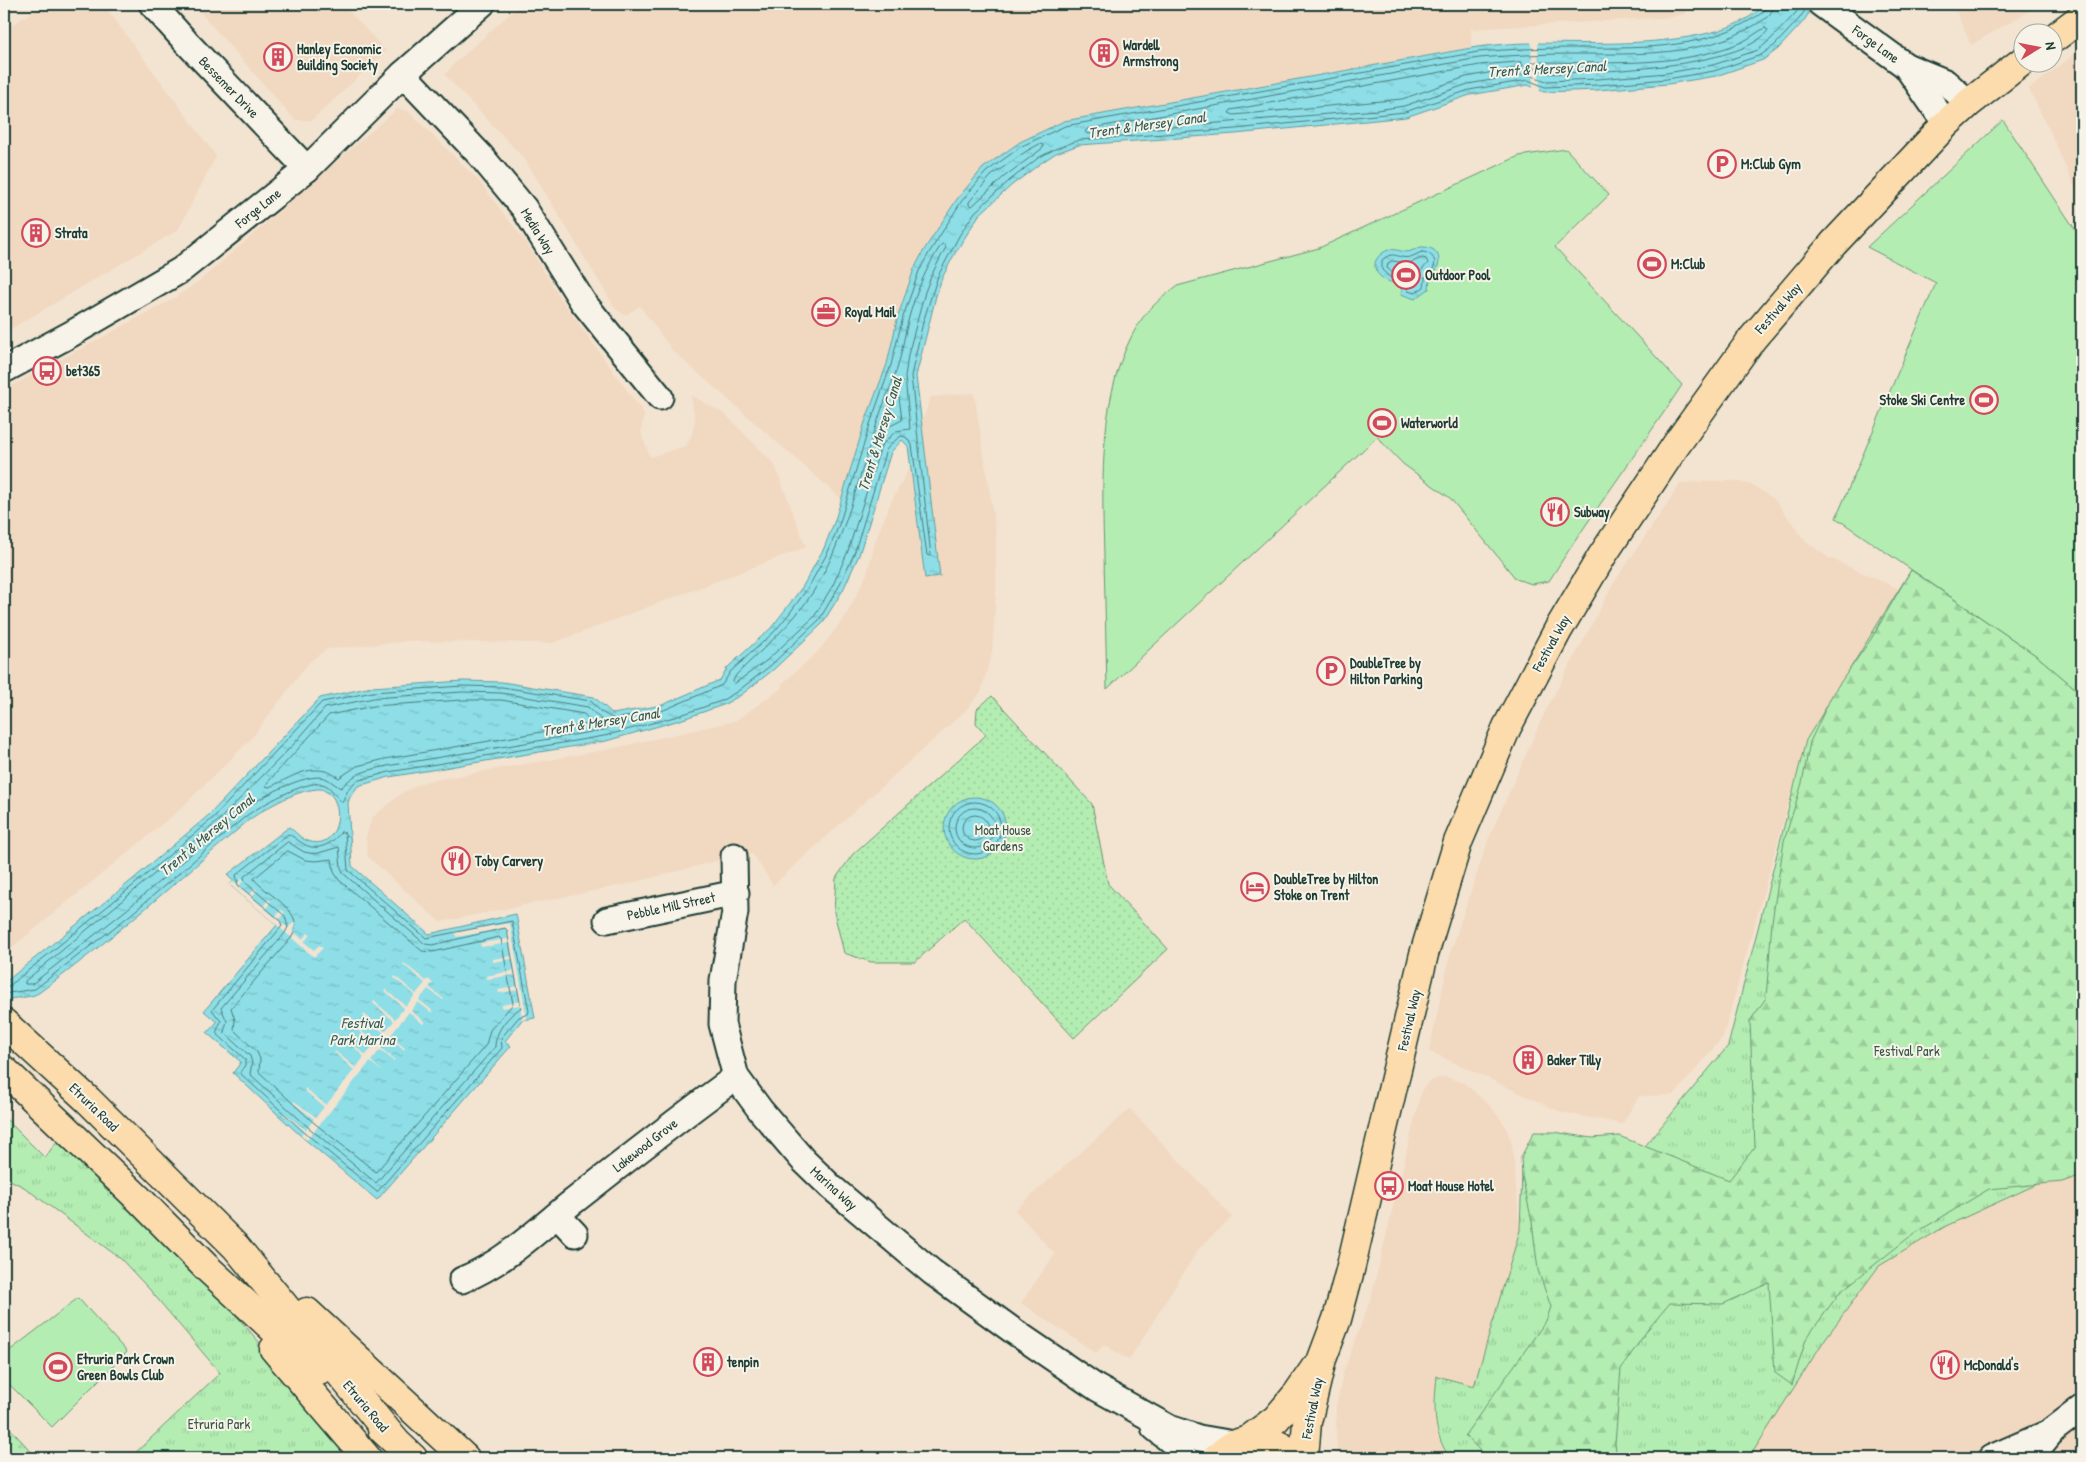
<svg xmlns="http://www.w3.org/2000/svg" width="2086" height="1462" font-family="'Patrick Hand',sans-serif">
<defs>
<pattern id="grass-tufts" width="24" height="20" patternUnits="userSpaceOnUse" patternTransform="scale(1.25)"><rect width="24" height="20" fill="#b3edb2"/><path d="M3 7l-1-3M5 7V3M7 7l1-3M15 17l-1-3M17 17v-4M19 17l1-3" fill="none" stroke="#9acc9a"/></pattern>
<pattern id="forest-firs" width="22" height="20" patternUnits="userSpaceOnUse" patternTransform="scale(1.25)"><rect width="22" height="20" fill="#b3edb2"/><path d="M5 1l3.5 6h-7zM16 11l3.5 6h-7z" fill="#9acc9a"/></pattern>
<pattern id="garden-dots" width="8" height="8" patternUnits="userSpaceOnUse" patternTransform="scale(1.25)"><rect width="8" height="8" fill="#b3edb2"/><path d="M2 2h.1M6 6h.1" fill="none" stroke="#9acc9a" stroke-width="1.8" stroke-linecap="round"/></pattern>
<pattern id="water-ripples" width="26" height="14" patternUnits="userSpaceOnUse" patternTransform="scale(1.25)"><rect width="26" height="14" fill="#8ddee6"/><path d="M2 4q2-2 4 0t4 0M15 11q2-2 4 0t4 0" fill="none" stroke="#79bfc6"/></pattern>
</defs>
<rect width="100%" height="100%" fill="#f3e3d1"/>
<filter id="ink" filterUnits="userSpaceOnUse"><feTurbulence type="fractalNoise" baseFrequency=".02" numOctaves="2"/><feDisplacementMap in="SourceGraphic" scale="10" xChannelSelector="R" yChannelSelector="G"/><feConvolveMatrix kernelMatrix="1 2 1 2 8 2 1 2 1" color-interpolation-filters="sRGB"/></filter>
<g filter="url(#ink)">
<g fill="#f1d8c0">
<path d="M46,4H103L216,156L178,230L4,333V30Z"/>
<path d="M193,4H342L386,51L312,120H295Z"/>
<path d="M521,4H1684L1686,8L1685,14L1672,17L1471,29V48L1064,121L1020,142L957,198L914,269L898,316L887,364L865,422L842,499L673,351L640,306L625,315L616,309L524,158L445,75L454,64Z"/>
<path d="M1953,4H2041L1971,45Z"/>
<path d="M2082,49V204L2049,129L2029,89Z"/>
<path d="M397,109L408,111L478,180L527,244L563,302L644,414L641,433L650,457L686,446L692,435L695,420L691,395L726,415L774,464L806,547L553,643L408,641L327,649L309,662L250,740L178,811L4,954V390L175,298L202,279Z"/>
<path d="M974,393L996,533V591L992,652L981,692L965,711L773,885L753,854L734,856L632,883L440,922L368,857L366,837L372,818L402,793L424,782L606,750L735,721L782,688V684L816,654L846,616L867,574L876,539L891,502L910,467L925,577L940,576L921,425L931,397Z"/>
<path d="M1715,481H1735L1752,485L1774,499L1806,542L1829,558L1899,589L1806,740L1723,1037L1674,1095L1639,1096L1622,1124L1561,1112L1429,1051L1451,951L1489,838L1544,714L1614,583L1681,483Z"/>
<path d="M1445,1077L1464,1083L1489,1105L1505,1125L1512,1145L1520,1230L1474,1387L1437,1376L1434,1408L1437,1435L1448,1458H1337L1336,1407L1344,1370L1371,1298L1422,1089L1432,1080Z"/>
<path d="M1130,1109L1232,1217L1199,1248L1129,1360L1104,1344L1096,1353L1021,1303L1055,1254L1015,1210Z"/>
<path d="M2082,1166V1458H1746L1801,1362L1879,1266L1946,1226L2055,1176Z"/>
</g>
<g fill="url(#grass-tufts)" stroke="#699573">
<path d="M1911,570L2082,694L2055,1176L1946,1226L1879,1266L1825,1339L1749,1458H1450C1432,1433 1434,1405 1437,1376L1474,1386L1520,1230L1522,1172L1640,1152L1728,1046L1806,740Z"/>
<path d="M4,1117L45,1158L57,1141L97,1173L233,1312L360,1458H119L131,1457L220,1373L150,1290L121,1259L24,1187L4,1177Z"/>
<path d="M4,1422L37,1458H4Z"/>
</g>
<path fill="url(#forest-firs)" stroke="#699573" d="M1911,570L2037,656L2082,694V1175L2062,1182L1989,1189L1912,1235L1840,1292L1806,1339L1792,1385L1775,1373L1769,1283L1723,1304L1670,1303L1648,1329L1621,1369L1615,1444L1617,1458H1487L1465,1435L1546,1321L1551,1307L1538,1270L1532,1222L1522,1176L1521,1157L1534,1132H1554L1592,1138L1619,1136L1729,1180L1755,1147L1750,1021L1766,998L1772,922L1784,841L1802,783L1810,742L1833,693L1871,639Z"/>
<path fill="url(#garden-dots)" stroke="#699573" d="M992,696L1092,804L1108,884L1168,949L1074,1038L964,918L915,962H871L844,953L834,912L836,878L853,854L986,735L976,723L977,709Z"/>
<g fill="#b3edb2" stroke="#699573">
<path d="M2003,120L2082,240V694L2037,656L1836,518L1936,283L1867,247Z"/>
<path d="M1566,149L1609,195L1555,247L1682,385C1639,451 1591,514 1549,581L1532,584L1516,579L1450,498L1403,464L1377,437L1107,689C1106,644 1105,600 1104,556C1102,481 1098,389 1139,323C1149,308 1163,296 1177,286L1319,248L1519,156Z"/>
<path d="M78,1298L127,1352L52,1427L4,1379V1355Z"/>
</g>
<g fill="url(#water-ripples)" stroke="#619e9f">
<path d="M1764,4H1815L1803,22L1778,49L1763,60L1716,76L1668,84L1598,90L1544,92L1528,85L1470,95L1406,117L1235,134L1079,145L1056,153L1041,163L1012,185L979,215L954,255L942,278L936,296L916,376L940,576L925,578L908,446L902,440L891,452L859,555L843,590L822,624L773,670L741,695L723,705L680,720L606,741L389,777L358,786L350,797L348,803L352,866L429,934L516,914L535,1018L522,1020L505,1041L511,1046L377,1200L301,1136L233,1073L241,1062L207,1033L217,1022L204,1011L277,925L230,885L233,881L227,875L289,827C295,831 301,839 308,841C335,851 345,814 332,796C330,793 324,791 322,789C299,788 267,807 249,820C180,878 113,939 40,992C29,1000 15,995 4,1002V983L132,880L210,814L320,698L372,687L463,681L502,682L594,697L613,714L662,705L720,680L727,668L771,628L785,610L803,586L824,548L835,520L865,422L887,364L898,316L914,269L924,250L957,199L983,168L1020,142L1064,121L1477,47C1495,45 1513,43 1531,43C1587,43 1727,51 1764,4Z"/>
<path d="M1421,247C1442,246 1444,265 1430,278L1429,289L1415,299L1401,294L1403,283C1382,286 1363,265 1384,252C1392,247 1398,251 1406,252C1411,252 1417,248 1421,247Z"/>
<circle cx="975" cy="828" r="31"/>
</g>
<g fill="#f3e3d1">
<path d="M1531,41H1538L1540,93L1533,90Z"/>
<path d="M242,878L244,880L239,886L250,895L255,888L257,890L252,897L263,906L269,899L271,901L266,909L275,917L281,910L285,912L279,920L288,928L294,922L297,924L292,930L302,939L308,933L310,935L304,942L314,950L319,945L323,948L314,957L230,885L233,881L237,884Z"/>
<path d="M510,923L527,1019L522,1020L520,1005L502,1008V1005L520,1001L518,990L499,993L498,990L517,986L516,977L513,975L487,979L486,976L512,971L514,969L512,959L493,962L492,959L512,956L510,943L481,947L480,943L508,939L506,928L456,937L455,932Z"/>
<path d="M404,963L426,981L428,979L433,983L429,987L444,999L443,1000L428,989L419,1000L433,1011L432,1013L418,1002L411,1011L425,1022L423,1024L409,1012L390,1036L405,1048L404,1050L389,1038L381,1048L395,1060L394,1061L380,1050L371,1061L384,1073L370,1062L307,1140L301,1136L304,1131L283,1115L284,1113L306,1130L314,1119L293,1103L294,1101L316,1117L324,1107L304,1090L305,1088L326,1105L354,1070L334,1052L335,1051L356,1068L364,1057L345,1038L366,1055L375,1045L354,1027L355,1026L376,1043L384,1033L363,1016L364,1014L385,1031L394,1021L373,1003L374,1001L395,1019L404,1008L384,990L385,989L406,1006L415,995L394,978L395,976L416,994L425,983L403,964Z"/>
</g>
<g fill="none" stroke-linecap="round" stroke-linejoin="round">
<g stroke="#4b7d7b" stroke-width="1">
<path d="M1774,4C1773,15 1764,20 1755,25C1702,57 1637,54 1577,54C1544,54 1512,55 1479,58L1087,129L1085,131L1087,134L1096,133L1377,110L1404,106L1468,84L1527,74L1546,81L1598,79L1667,73L1713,65L1758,50L1770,40L1794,15L1802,4"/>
<path d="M1765,28L1768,30C1747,64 1620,71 1582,72C1571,72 1557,75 1547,73C1542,72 1534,68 1530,65L1533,62C1600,62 1678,69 1742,42C1750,38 1757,32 1765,28Z"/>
<path d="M1521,62L1523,65L1521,67L1466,77L1402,99L1234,115L1229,113L1231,110L1480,65Z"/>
<path d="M1040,144L1043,145V148L1005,176L972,206L969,205V202L991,176L1025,152Z"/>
<path d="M944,244L946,247L932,274L925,292L908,355L905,377L910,429L896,431L881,446L848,551L833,585L814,617L766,661L734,684L733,681L736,675C764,647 792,625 813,592C845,540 857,482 876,426C882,407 890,388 897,369C902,353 904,337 908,321C915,294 926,268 941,245Z"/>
<path d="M1422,252C1431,252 1438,260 1433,269C1431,271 1428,272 1427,274C1424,278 1425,283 1424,287L1415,293L1408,291V283L1405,279H1392L1382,270V260C1395,249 1398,260 1410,257C1414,256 1418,253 1422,252Z"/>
<path d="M1423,258L1426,259L1428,263L1420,272L1417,283L1407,274L1393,273L1387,268L1388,263L1392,261L1409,263Z"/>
<path d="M896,396L899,397L902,420L886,428L884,425Z"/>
<path d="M463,692L501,693L588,707L609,727L603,730L387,766C366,771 355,772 341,788C336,786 330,780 325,778C304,772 259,799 242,810L125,911L32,984H25V981L217,822L294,744L325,708L374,698Z"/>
<path d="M463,700H501L584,714L591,722L588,724L385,759L357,766L339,778C335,776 331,772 325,771C305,766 287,780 269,787L266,786L267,783L329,715L374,706Z"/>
<circle cx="975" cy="828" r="26"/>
<circle cx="975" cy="828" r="20"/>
<circle cx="975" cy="828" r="13"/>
<path d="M341,832L345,833L348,870L426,938L512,921L529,1011L528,1014L519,1017L501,1038L502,1048L377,1192L304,1132L241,1074V1071L245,1065V1059L216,1033L221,1021L212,1010L282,926L280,920L238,885L236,875L288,834C293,836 297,840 302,843C317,853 332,844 341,832Z"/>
<path d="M288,842L304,852L315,854L339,847L341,868L344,874L425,944L432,945L505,928L507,930L521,1008C508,1015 495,1032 495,1047L376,1183L308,1127L250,1074L252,1063L250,1056L224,1032L227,1021L221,1008L285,933L288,927L285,916L245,882L244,877Z"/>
<path d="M288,851L305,860L316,861L332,859L334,872L339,880L422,951L433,952L499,937L501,939L513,1004L490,1030L486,1045L376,1172L313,1122L259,1072L260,1059L257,1052L234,1030L235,1020L231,1008L291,938C309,912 267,896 254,879Z"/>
<path d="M4,987L9,986L135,884L213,818L322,702L373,692L463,686L502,687L591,701L601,712L614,719L664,710L722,685L731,671L774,632L789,614L808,588L829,550L840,522L870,424L891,365L903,317L919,271L929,253L961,202L986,172L1022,146L1065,126L1478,52C1510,49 1541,48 1574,48C1633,48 1699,51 1752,19C1759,15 1766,12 1767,4"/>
<path d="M4,996L9,993L35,989L129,916L246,816C260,806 305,780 322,784C332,786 335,797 342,802L349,788L356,781L389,772L604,736L678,716L721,701L738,691L770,666L819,620L838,588L854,554L886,450L893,442L901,436L906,437L912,445L927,555L931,556L911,376L923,322L938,276L959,236L975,212L1009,181L1038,158L1055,149L1079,140L1235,129L1405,112L1469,90L1528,80L1545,87L1598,85L1667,79L1714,71L1761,55L1775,45L1799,19L1808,6"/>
</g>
<defs>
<g id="minor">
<path d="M152,4L188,44L307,169"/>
<path d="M1821,4L1906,66L1945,82L1969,103"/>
<path d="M1906,66L1946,124"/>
<path d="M403,74L480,155L524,208L583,302L660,397"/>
<path d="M4,370L71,334L181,270L307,169L403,74L482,4"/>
<path d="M734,856L735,912L723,980L722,1024L736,1077L761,1111L803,1160L831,1187L932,1272L1012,1330L1097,1388L1169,1428L1199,1438L1234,1444"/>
<path d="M607,920L736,893"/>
<path d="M557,1215L575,1234"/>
<path d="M462,1280C502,1264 537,1231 570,1204C625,1161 679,1118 736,1077"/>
<path d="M1154,1427L1177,1446L1185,1458"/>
<path d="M1991,1458L2046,1434"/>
<path d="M2030,1458L2053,1430L2082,1408"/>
</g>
<g id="major">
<path d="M2054,38L2082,17"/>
<path d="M1248,1440L1276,1419L1297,1394L1315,1368"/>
<path d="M1217,1458C1240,1433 1273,1435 1296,1458"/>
<path d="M1304,1458L1307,1422L1322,1359L1337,1319L1350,1270L1424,954L1458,842L1507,727L1558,630L1602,556L1676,445L1752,339L1833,244L1946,124L1969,103L2024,60"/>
</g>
<g id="highway">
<path d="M4,1023L88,1100L236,1247L396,1442"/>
<path d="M4,1070L141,1201L206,1267L319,1371"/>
<path d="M307,1312L465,1458"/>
<path d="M274,1349L367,1458"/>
<path d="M382,1429L413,1458"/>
</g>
</defs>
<use href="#minor" stroke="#1f3d34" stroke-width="29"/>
<use href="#major" stroke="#1f3d34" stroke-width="31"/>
<use href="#highway" stroke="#1f3d34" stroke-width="31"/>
<use href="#minor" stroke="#f7f3e8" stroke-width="25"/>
<use href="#major" stroke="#fcdcac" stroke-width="28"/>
<use href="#highway" stroke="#fcdcac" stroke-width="28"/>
</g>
</g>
<defs>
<symbol id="building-ring" viewBox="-11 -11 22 22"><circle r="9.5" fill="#f7f3e8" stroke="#d1495b" stroke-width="1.5"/><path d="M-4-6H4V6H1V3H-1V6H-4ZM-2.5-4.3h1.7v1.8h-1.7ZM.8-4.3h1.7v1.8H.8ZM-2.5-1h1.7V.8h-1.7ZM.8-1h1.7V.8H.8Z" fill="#d1495b"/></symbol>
<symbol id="parking-ring" viewBox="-11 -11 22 22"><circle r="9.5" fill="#f7f3e8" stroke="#d1495b" stroke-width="1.5"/><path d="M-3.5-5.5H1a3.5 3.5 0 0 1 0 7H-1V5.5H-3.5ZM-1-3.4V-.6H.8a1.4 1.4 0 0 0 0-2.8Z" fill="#d1495b"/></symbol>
<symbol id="stadium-ring" viewBox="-11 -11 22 22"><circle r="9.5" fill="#f7f3e8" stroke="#d1495b" stroke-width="1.5"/><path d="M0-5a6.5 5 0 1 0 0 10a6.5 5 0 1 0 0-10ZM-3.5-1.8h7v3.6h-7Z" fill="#d1495b"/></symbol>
<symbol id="office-ring" viewBox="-11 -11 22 22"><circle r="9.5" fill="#f7f3e8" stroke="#d1495b" stroke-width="1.5"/><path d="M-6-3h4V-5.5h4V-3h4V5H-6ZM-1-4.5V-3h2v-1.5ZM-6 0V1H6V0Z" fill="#d1495b"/></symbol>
<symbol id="bus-ring" viewBox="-11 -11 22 22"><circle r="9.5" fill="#f7f3e8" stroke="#d1495b" stroke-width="1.5"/><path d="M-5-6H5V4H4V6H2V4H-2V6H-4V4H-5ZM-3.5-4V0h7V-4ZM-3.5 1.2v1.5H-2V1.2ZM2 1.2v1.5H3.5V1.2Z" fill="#d1495b"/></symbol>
<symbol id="restaurant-ring" viewBox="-11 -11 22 22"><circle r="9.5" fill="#f7f3e8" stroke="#d1495b" stroke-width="1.5"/><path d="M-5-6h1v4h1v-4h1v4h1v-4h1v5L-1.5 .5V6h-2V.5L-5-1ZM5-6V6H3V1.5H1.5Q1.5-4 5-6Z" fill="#d1495b"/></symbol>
<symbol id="hotel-ring" viewBox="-11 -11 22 22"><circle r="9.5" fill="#f7f3e8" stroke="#d1495b" stroke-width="1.5"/><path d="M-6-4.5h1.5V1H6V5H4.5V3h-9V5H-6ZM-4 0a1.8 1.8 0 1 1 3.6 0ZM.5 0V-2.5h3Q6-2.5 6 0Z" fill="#d1495b"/></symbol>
</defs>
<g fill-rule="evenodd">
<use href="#building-ring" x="1088" y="37" width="32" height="32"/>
<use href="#building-ring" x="262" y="41" width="32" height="32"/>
<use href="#parking-ring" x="1706" y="148" width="32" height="32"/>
<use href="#building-ring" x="20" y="217" width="32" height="32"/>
<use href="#stadium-ring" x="1636" y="248" width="32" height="32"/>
<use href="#stadium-ring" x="1390" y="259" width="32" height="32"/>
<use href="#office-ring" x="810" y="296" width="32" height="32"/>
<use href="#bus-ring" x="31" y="355" width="32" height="32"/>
<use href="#stadium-ring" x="1968" y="384" width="32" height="32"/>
<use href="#stadium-ring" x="1366" y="407" width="32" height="32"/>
<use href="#restaurant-ring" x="1539" y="496" width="32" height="32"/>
<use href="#parking-ring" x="1315" y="655" width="32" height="32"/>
<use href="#restaurant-ring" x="440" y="845" width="32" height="32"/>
<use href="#hotel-ring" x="1239" y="871" width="32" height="32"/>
<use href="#building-ring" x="1512" y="1044" width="32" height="32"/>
<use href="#bus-ring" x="1373" y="1170" width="32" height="32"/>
<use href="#building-ring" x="692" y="1346" width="32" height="32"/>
<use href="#restaurant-ring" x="1929" y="1349" width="32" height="32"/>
<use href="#stadium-ring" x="42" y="1351" width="32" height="32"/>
</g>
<g text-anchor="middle" stroke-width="4" stroke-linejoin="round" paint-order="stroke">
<g font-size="14" fill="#1f3d34" stroke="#f7f3e8">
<text transform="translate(1876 44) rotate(36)" y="5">Forge Lane</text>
<text transform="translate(229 87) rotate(46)" y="5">Bessemer Drive</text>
<text transform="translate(258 208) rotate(-39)" y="5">Forge Lane</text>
<text transform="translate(538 231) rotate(58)" y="5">Media Way</text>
<text transform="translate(1778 308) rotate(-49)" y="5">Festival Way</text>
<text transform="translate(1551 643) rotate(-61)" y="5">Festival Way</text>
<text transform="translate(671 906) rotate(-12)" y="5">Pebble Mill Street</text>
<text transform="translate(1409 1020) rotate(-77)" y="5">Festival Way</text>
<text transform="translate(94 1107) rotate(44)" y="5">Etruria Road</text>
<text transform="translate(645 1145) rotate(-38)" y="5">Lakewood Grove</text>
<text transform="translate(834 1188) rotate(42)" y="5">Marina Way</text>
<text transform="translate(366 1406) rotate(50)" y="5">Etruria Road</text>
<text transform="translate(1312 1408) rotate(-79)" y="5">Festival Way</text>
</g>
<g font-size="14" font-weight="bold" fill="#1f3d34" stroke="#f7f3e8" text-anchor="start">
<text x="1123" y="50">Wardell<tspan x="1123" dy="16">Armstrong</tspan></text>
<text x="297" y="54">Hanley Economic<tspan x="297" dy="16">Building Society</tspan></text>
<text x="1741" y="169">M:Club Gym</text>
<text x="55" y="238">Strata</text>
<text x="1671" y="269">M:Club</text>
<text x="1425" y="280">Outdoor Pool</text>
<text x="845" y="317">Royal Mail</text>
<text x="66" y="376">bet365</text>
<text x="1965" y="405" text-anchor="end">Stoke Ski Centre</text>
<text x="1401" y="428">Waterworld</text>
<text x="1574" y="517">Subway</text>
<text x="1350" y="668">DoubleTree by<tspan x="1350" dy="16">Hilton Parking</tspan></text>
<text x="475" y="866">Toby Carvery</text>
<text x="1274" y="884">DoubleTree by Hilton<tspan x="1274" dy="16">Stoke on Trent</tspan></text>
<text x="1547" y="1065">Baker Tilly</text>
<text x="1408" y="1191">Moat House Hotel</text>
<text x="77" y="1364">Etruria Park Crown<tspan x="77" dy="16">Green Bowls Club</tspan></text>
<text x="727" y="1367">tenpin</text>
<text x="1964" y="1370">McDonald's</text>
</g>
<g font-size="14" fill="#355747" stroke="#f7f3e8">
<text x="1003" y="835">Moat House<tspan x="1003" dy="16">Gardens</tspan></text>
<text x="1907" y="1056">Festival Park</text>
<text x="219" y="1429">Etruria Park</text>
</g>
<g font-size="15" font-style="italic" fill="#355d58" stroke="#f7f3e8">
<text transform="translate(1547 69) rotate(-3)" y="5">Trent &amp; Mersey Canal</text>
<text transform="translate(1147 125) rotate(-8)" y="5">Trent &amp; Mersey Canal</text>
<text transform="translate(880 434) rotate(-73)" y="5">Trent &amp; Mersey Canal</text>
<text transform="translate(601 722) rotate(-9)" y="5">Trent &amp; Mersey Canal</text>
<text transform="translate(207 835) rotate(-40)" y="5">Trent &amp; Mersey Canal</text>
<text x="362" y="1028">Festival<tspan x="362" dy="17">Park Marina</tspan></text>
</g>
</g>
<rect width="2086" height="1462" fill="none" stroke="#f7f3e8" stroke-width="20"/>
<rect x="10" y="10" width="2066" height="1442" fill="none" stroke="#1f3d34" stroke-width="2" filter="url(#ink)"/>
<g transform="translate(2038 48) rotate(80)"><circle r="24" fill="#f7f3e8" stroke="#a1aaa0"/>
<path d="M0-4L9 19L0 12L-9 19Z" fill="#d1495b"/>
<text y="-8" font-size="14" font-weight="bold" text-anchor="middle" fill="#1f3d34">N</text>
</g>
</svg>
